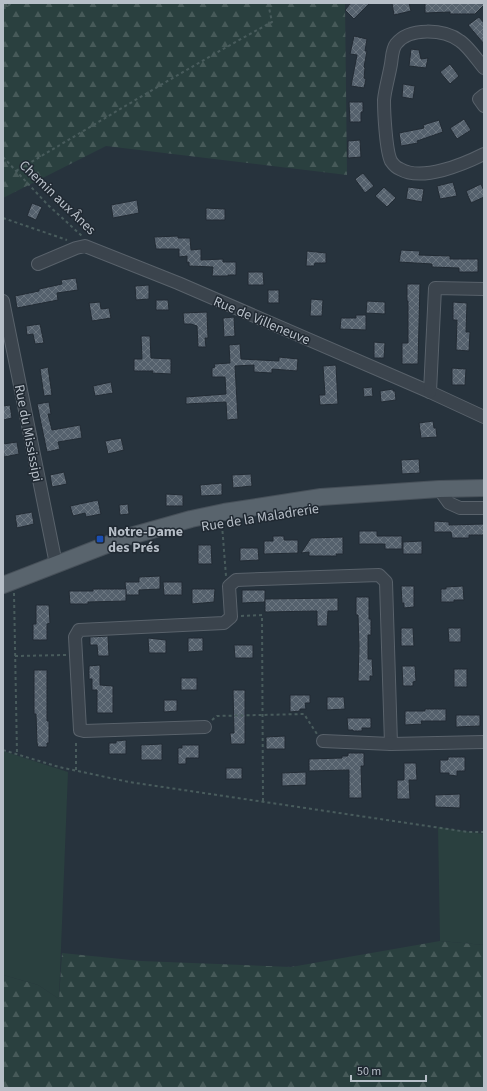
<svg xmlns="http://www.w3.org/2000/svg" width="487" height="1091" font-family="'Source Sans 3',sans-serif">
<defs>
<pattern id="forest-firs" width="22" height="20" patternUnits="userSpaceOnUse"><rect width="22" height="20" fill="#2a403f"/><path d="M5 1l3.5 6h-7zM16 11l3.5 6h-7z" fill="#475a59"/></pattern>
<pattern id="building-cross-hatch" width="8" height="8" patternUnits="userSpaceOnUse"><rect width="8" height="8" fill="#55616d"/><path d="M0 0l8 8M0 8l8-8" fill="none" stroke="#6b7680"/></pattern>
</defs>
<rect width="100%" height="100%" fill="#27333d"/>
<g fill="#2a403f">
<path d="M3,751L68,772L59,999L38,985L3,975Z"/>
<path d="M438,827L484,834V945L440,941Z"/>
</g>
<g fill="url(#forest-firs)">
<path d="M3,3H345L347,175L106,146L3,198Z"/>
<path d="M440,941L484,945V1088H3V975L38,985L59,999L62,953L141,961L291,967Z"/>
</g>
<g fill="url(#building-cross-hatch)" stroke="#222b34">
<path d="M351,3H370L354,19L345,10Z"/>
<path d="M392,3H409L411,11L394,15Z"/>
<path d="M425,3H484V5L475,14H450V12L425,13Z"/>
<path d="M479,17L484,23V44L468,25Z"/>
<path d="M354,36L367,39L365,51H367L364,67L365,68L364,78L366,79L364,88L351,86L357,55L350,54Z"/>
<path d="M411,49L419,50L421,59L428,58L426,68L409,66Z"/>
<path d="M450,64L459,76L450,84L440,72Z"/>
<path d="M403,84L415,86L413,99L402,97Z"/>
<path d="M349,102H363V112H361V122H350Z"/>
<path d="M464,119L471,130L457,139L450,128Z"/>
<path d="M439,120L443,132L417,141L418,143L401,146L399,133L424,128L423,125Z"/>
<path d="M360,140L361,157L348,158V141Z"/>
<path d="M363,173L374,186L365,193L355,179Z"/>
<path d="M453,182L457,196L440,199L437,186Z"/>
<path d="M481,184L484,191V197L471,203L466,191Z"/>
<path d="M384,187L396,198L387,207L375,196Z"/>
<path d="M408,187L424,189L422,202L406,199Z"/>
<path d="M137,200L139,213L113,218L111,205Z"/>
<path d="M32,203L42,207L36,220L27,216Z"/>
<path d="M206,208L225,209V220H206Z"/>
<path d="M178,236V238H190L191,250L201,249V260L223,259V262H236V275H228V276H212L213,267L189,266V262L187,263V256L179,257V249H156L154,237Z"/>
<path d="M401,250L420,251L419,255L450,256V259H478V272H459V268L432,267V264L399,262Z"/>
<path d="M307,251L326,253V263H315L314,266H306Z"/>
<path d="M248,272H263L264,285H248Z"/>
<path d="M76,278L78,290L57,293L58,300L17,308L15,296L39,291V289L62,284L61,280Z"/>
<path d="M407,284H420L418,364H402V343H408V301H407Z"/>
<path d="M149,285V299L136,300L135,286Z"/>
<rect x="268" y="290" width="11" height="13"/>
<path d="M311,299L323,300L322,316H310Z"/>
<path d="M156,300H168L169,310H156Z"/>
<path d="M367,301L385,302V314L366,313Z"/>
<path d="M100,302L101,309L109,308L111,318L92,321L89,303Z"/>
<path d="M453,302L467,303L466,332H470L469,351L456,350L457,320H453Z"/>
<path d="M207,312L208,338H205L206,347H198L197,326L191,324H184L183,313Z"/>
<path d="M356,315H366V330L340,329L341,318H356Z"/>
<path d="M234,317L235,336L224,337L223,318Z"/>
<path d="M40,324L44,343L35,344L33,334L27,335L26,326Z"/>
<path d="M141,336H150L151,358L171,359V374L152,373L153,371H134V359H142Z"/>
<path d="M374,342L385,343L384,358H374Z"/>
<path d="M240,344L241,359L279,361V357L298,359L297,371L272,369V373L254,372V365L235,366L238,419L227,420L226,402L186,404V397L226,394L225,377H212V368L215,367L214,364L230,363L229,345Z"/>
<path d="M336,365L338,404L320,405L319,395H325L323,366Z"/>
<path d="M48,367L52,395L44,396L40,369Z"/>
<path d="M452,368L466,369L465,385H452Z"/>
<path d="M111,382L113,393L95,396L93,386Z"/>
<path d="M372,387L373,396L364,397L363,388Z"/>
<path d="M393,389V391H395L396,400L381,402L380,391Z"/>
<path d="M49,402L51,414H48L52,430L80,425L82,438L58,442L60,449L47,452L37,404Z"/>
<path d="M10,405L12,418L3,420V406Z"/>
<path d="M433,421L434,428H436L437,437L421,438L419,423Z"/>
<path d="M121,438L124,450L108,454L105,441Z"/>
<path d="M17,442L19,454L4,457L3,444Z"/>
<path d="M419,459L420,473L402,474L401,460Z"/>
<path d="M64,472L67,484L52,487L50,475Z"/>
<path d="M251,474L252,486L233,488L232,475Z"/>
<path d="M222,483V495L201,496L200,485Z"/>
<path d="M166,494L183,495V506H166Z"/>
<path d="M98,500L101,514L86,517L85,513L73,516L70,506Z"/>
<path d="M128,504L129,514L120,515L119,505Z"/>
<path d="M32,512L34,524L17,528L15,515Z"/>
<path d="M434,521L449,522V525L484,524V535H469V538H452L451,532H434Z"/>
<path d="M359,531H377V536H402V549H385V544H359Z"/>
<path d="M273,536H284V540H298V553L264,554V541H273Z"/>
<path d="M343,537V554H336L337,556H309V552L301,553L311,538Z"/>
<path d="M422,541V554H403V542Z"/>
<path d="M198,545H211L212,564H198Z"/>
<path d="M240,548H258L259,560L240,561Z"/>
<path d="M160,576V589L139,590V595H126L125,582H139V577Z"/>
<path d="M163,582H182V595H164Z"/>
<path d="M401,586H414V607L404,608V603H402Z"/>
<path d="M463,586L464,600H454V602H441V589H446V587Z"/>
<path d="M93,589H126V601L88,602V604H70L69,591H93Z"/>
<path d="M192,589H215L214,602L192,604Z"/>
<path d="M242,590H265V602L242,603Z"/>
<path d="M356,597H369V619H371V635H368V659H372L373,676H370V681H358L359,647L358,615H356Z"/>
<path d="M338,598V611H328L327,626H317V611L265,612V599Z"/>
<path d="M36,605H49L50,623L47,624V640H33V624H36Z"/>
<path d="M401,628H413L414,646H401Z"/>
<path d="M448,628H461V642H449Z"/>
<path d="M108,636L109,656H98L97,645H90V637Z"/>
<path d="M148,638L166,640V653H149Z"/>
<path d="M188,638H203V651L188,652Z"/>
<path d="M234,645H253V658H235Z"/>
<path d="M100,665V685L113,686V713H97V690H92V679H89V666Z"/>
<path d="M402,666H415L416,681L413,682V686H403Z"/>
<rect x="454" y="669" width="13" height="18"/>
<path d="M34,670H47V721H49V743H47V747H38L37,743L36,714H34Z"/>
<rect x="181" y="678" width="16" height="12"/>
<path d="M233,690H245V744H231L230,733H234Z"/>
<path d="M290,695H310V703H305L306,709H300V711L290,712Z"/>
<path d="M327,697H344L345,709L327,710Z"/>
<path d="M164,700H177V711L164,712Z"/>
<path d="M425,709H446V721H421L422,724L405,725V711H425Z"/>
<path d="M456,715H480V726L456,727Z"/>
<path d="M347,718H371V728H362V731H353V730H348Z"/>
<path d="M285,736V749H266V737Z"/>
<path d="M126,740V754H109V743H116V741Z"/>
<path d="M162,744V760H141V745Z"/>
<path d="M182,745H199V758H186V764H178V748H182Z"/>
<path d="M348,753H364V766H361L362,798H349V770L309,771V759L342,758V756H348Z"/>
<path d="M448,757H465V771H457V776L449,775V773H440V760H448Z"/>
<path d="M404,763H416L417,780H409L410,799H397V780H404Z"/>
<rect x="226" y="768" width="16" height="11"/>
<path d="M306,772V785L282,786V773Z"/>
<path d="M460,794V808L435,807V795Z"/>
</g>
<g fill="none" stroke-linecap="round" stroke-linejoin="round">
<defs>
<g id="minor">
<path d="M484,68C478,61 468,46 460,41C444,29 409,27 396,44C392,49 392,58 391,64C389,76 385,89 384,100C384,113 386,151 391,161C393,164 397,168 400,169C422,182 464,164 484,154"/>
<path d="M484,95L479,99L484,106"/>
<path d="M38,264L76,248L85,246L178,283L430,392L484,417"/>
<path d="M3,301L56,564"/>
<path d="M430,392L435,288L484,289"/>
<path d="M439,489L449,503L460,508H484"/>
<path d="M205,727L84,731L80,730L75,637L79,630L224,623L231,617L229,586L236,580L379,575L386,582L391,744"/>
<path d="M323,741L391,744L484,742"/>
</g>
<path id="major" d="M3,585L127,537L191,519L224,512L321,497L439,489L484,488"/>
</defs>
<use href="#minor" stroke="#59626b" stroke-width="14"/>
<use href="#major" stroke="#475059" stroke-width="18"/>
<g stroke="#495c5d" stroke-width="2" stroke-dasharray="3 3" stroke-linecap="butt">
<path d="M3,9L12,3"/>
<path d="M3,157L48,205L82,236"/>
<path d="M16,171C101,121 185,69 272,22L268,3"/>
<path d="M3,218L67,240"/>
<path d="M222,525L226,576"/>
<path d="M14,593L17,754"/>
<path d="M241,616L262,615L263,801"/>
<path d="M15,656L66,655"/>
<path d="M212,720L217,716L304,714L317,734"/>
<path d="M3,750L59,767L129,782L468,832H484"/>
<path d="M76,770V740"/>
</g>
<use href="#minor" stroke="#3b444d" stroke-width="12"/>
<use href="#major" stroke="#59646d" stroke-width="16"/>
</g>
<rect fill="#1a4fb4" stroke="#202932" stroke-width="1.5" x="96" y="535" width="8" height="8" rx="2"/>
<g text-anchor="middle" stroke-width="3" stroke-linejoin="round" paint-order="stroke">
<g font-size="14" fill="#b7bfc8" stroke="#202932">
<text transform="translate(58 197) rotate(44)" y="5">Chemin aux Ânes</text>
<text transform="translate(262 320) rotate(23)" y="5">Rue de Villeneuve</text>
<text transform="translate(29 433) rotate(79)" y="5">Rue du Mississipi</text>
<text transform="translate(260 517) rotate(-9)" y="5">Rue de la Maladrerie</text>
</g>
<g font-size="14" font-weight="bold" fill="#b7bfc8" stroke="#202932" text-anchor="start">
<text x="108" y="536">Notre-Dame<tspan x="108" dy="16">des Prés</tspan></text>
</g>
</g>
<rect width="487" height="1091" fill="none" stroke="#b7bfc8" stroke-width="8"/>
<path d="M351 1075v6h75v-6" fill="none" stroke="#b7bfc8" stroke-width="2"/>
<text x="357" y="1075" font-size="12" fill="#b7bfc8" stroke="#202932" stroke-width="3" paint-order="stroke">50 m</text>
</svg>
